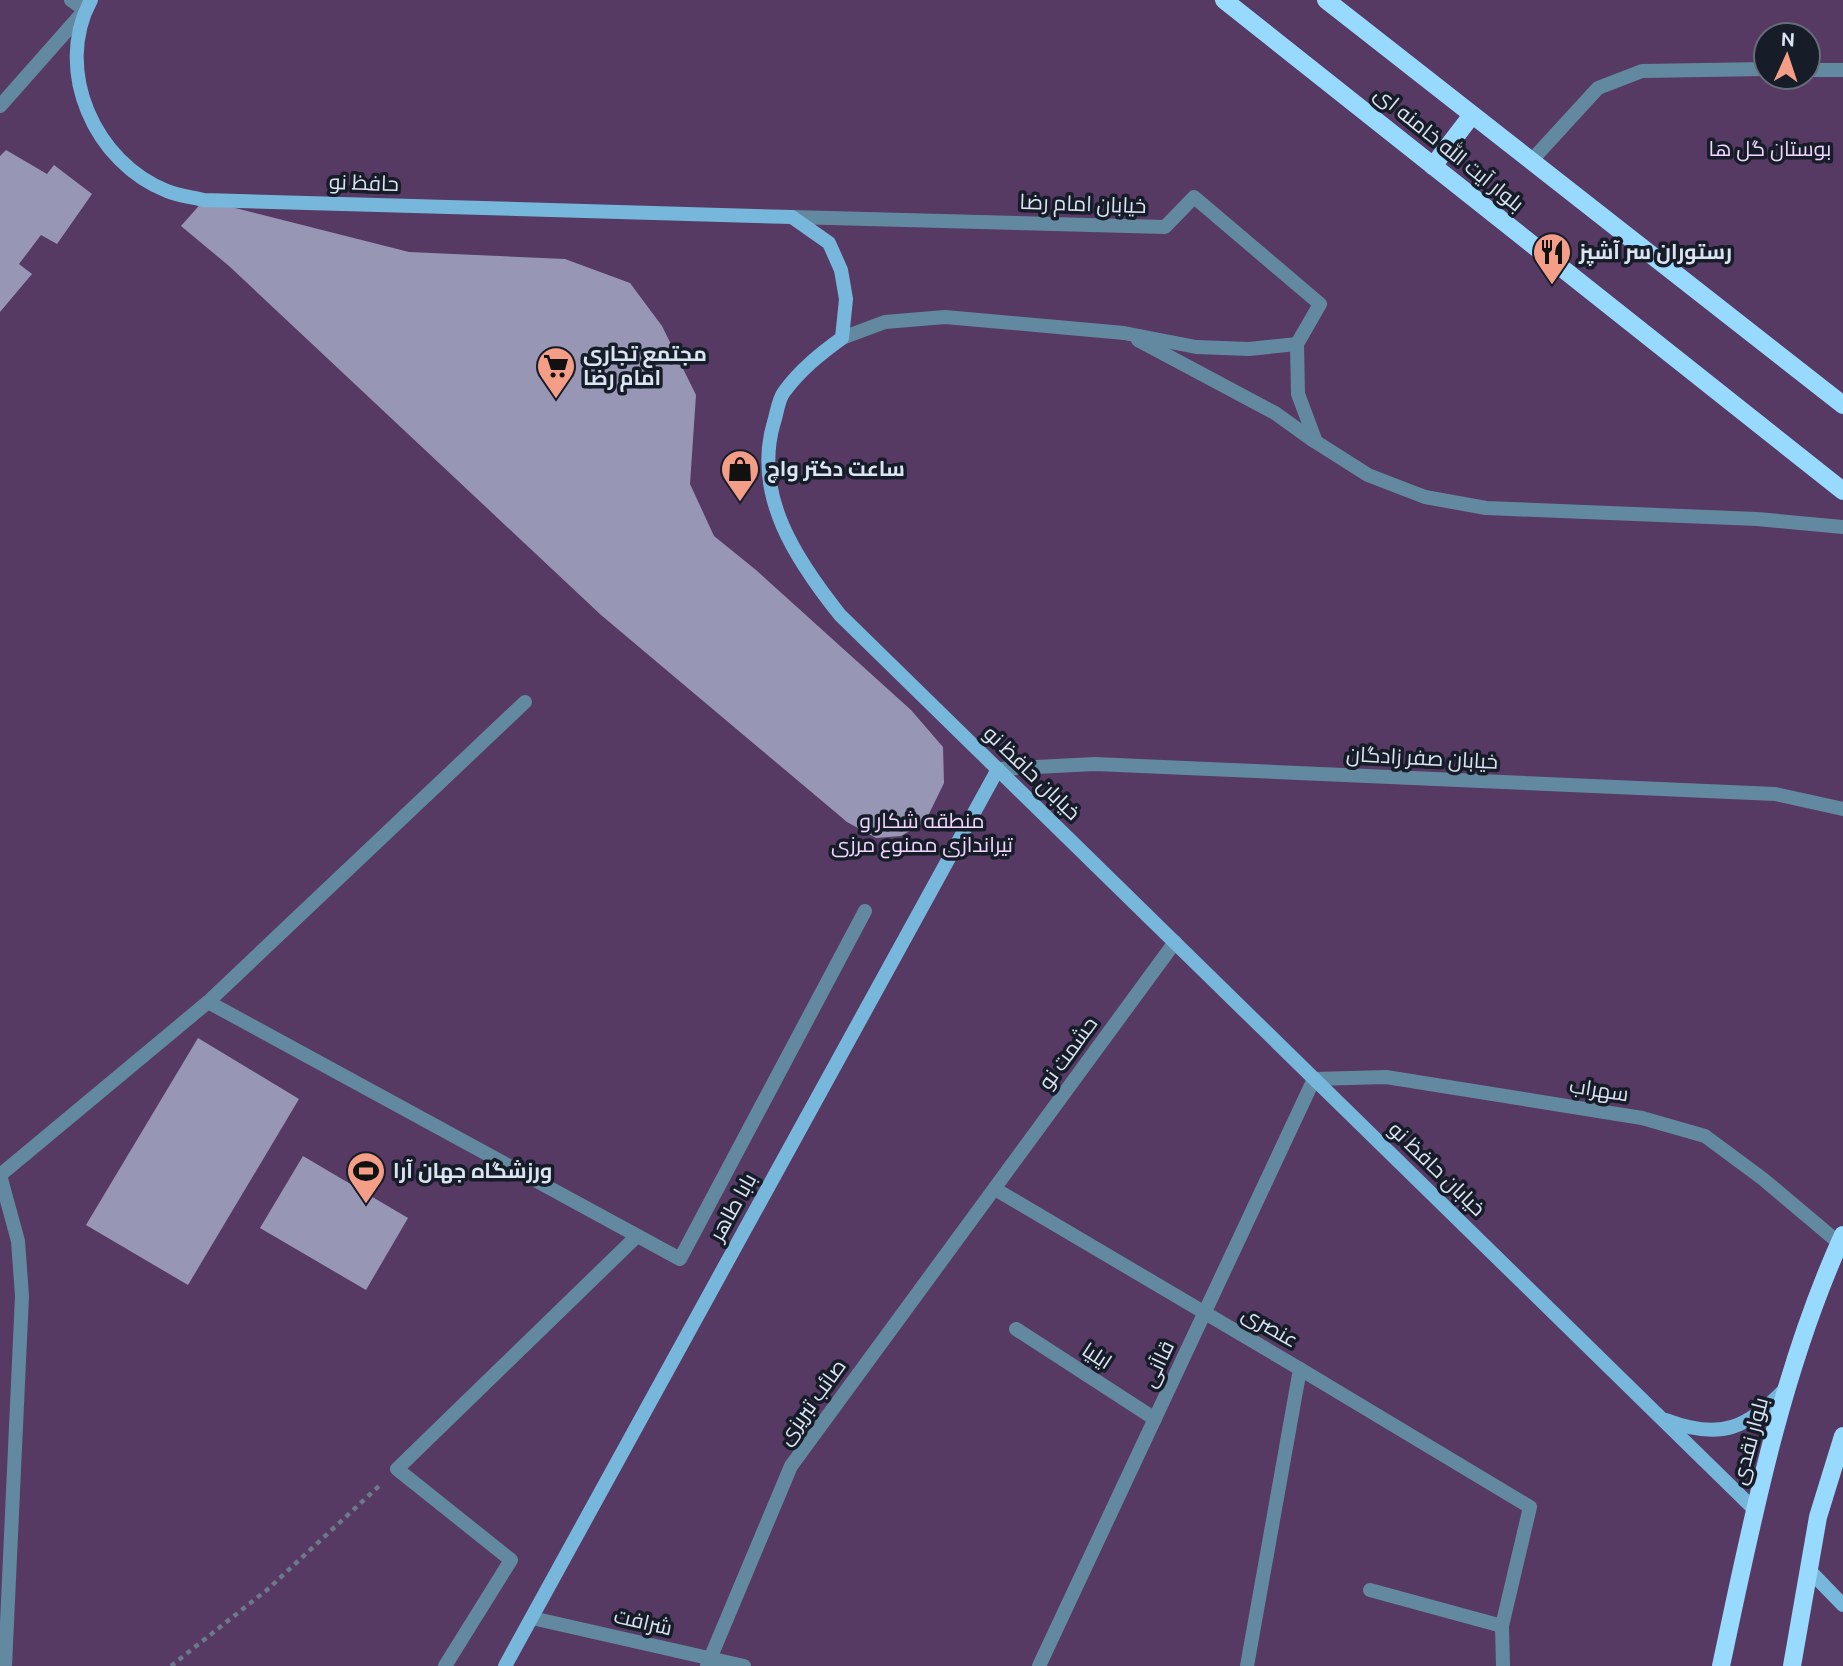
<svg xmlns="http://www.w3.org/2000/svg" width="1843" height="1666" font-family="Ubuntu,Cairo,sans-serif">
<rect width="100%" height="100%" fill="#28364d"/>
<path fill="#563a63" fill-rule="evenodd" d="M0,0H1843V1666H0ZM1766,35H1808V77H1766Z"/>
<g fill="#9896b5">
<path d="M6,150L47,174L54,165L92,194L57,244L41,235L19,264L32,274L0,312V156Z"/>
<path d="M204,200L409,252L565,259L630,283L662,326L696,395L690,484L714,536L756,570L911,710L943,747L944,783L925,822L901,836L876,838L847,822L601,615L229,266L181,226Z"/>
<path d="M198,1038L299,1099L188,1285L86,1225Z"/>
<path d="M303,1156L408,1218L366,1290L260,1228Z"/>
</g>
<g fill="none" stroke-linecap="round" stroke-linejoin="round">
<path stroke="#6c788c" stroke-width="4.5" stroke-dasharray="5 5" stroke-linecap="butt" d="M171,1666L268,1589L379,1486"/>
<g stroke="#62899f" stroke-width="14">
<path d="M208,1002L525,702"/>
<path d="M5,1666L22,1296L18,1241L0,1175L208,1002L680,1259L865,911"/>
<path d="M445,1666L511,1560L397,1469L637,1236"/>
</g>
<g stroke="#62899f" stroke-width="14">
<path d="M1808,70H1843"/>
<path d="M0,106L85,10L71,0"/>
<path d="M1532,160L1598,88L1642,71L1766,69"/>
<path d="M792,217L1165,227L1194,197L1320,304L1297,344L1298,394L1316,442L1368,475L1425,497L1486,508L1757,519L1843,527"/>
<path d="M842,338L885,322L945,317L1124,333L1196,347L1249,349L1297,344"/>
<path d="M1138,340L1275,413L1314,441"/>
<path d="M998,769L1095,764L1775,794L1843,809"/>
<path d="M995,1189L1300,1369L1247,1666"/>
<path d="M1016,1329L1155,1419"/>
<path d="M1300,1369L1530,1507L1502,1626L1503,1666"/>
<path d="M1370,1590L1502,1626"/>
<path d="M532,1618L744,1666"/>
<path d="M707,1666L791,1466L1175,942"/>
<path d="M1039,1666L1314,1079L1386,1077L1642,1118L1705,1136L1763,1179L1839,1243"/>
</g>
<g stroke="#77b7db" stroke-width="14">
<path d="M91,0C53,70 95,163 167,191C179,196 192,197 204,200L792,217L829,243L841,270L846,299L842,338C820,354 800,370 784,392C778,400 777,413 774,422C752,495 797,561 840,615L1755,1510"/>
<path d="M1666,1420C1721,1441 1748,1428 1787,1387"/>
<path d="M1809,1570L1843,1605"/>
<path d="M505,1666L998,769"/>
</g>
<g stroke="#98d9fe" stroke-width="18">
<path d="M1224,0L1843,491"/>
<path d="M1326,0L1843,405"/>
<path d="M1433,166L1472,115"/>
<path d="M1721,1666C1752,1521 1781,1371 1843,1235"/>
<path d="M1792,1666L1818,1517L1843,1436"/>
</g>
</g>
<defs>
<symbol id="restaurant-pin" viewBox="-11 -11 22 30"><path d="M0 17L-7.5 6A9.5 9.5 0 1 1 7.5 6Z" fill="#f49e88" stroke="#171d28"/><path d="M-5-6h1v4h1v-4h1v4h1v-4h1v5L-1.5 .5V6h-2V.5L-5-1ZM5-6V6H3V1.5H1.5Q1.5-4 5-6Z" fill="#111"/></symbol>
<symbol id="supermarket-pin" viewBox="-11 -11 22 30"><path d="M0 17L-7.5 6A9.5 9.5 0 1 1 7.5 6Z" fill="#f49e88" stroke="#171d28"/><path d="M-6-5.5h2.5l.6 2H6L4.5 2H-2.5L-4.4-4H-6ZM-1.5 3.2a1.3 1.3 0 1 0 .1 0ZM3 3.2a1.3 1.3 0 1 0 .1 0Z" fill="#111"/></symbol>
<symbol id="shop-pin" viewBox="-11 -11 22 30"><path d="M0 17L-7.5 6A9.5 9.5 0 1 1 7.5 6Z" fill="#f49e88" stroke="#171d28"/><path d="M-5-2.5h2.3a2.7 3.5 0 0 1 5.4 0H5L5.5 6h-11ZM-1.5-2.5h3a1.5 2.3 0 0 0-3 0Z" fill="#111"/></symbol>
<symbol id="stadium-pin" viewBox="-11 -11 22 30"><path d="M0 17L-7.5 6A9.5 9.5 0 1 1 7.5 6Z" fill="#f49e88" stroke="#171d28"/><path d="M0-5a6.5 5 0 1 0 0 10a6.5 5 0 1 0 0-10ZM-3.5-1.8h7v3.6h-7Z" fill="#111"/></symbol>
</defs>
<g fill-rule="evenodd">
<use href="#restaurant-pin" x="1530" y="230" width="44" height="60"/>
<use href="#supermarket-pin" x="534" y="344" width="44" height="60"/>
<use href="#shop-pin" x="718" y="447" width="44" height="60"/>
<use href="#stadium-pin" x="344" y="1149" width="44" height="60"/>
</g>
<g text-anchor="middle" stroke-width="7" stroke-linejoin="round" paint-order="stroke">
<g font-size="21" fill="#dbe4f3" stroke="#171d28">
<text transform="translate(1449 149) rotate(39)" y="7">بلوار آیت الله خامنه ای</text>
<text transform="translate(364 183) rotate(2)" y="7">حافظ نو</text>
<text transform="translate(1083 204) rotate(2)" y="7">خیابان امام رضا</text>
<text transform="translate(1422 758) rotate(3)" y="7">خیابان صفر زادگان</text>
<text transform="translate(1032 773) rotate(44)" y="7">خیابان حافظ نو</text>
<text transform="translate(1068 1053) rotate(-54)" y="7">حشمت نو</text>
<text transform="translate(1599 1090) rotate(9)" y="7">سهراب</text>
<text transform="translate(1437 1169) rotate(44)" y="7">خیابان حافظ نو</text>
<text transform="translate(733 1207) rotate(-61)" y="7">بابا طاهر</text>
<text transform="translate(1270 1327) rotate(30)" y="7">عنصری</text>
<text transform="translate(1097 1356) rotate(33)" y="7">ایلیا</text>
<text transform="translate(1158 1364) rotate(-65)" y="7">قاآنی</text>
<text transform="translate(812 1402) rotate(-54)" y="7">صائب تبریزی</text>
<text transform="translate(1750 1441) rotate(-75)" y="7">بلوار نقدی</text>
<text transform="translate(643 1622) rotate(13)" y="7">شرافت</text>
</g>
<g font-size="21" fill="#f0d6fe" stroke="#171d28">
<text x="1770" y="156">بوستان گل ها</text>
<text x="922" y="828">منطقه شکار و<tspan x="922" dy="24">تیراندازی ممنوع مرزی</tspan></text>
</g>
<g font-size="21" font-weight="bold" fill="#dbe4f3" stroke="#171d28" text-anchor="start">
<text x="1579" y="259">رستوران سر آشپز</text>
<text x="583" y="361">مجتمع تجاری<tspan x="583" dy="24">امام رضا</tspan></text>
<text x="767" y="476">ساعت دکتر واچ</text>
<text x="393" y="1178">ورزشگاه جهان آرا</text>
</g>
</g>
<g transform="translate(1787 56) rotate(3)"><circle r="33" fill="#171d28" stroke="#656d79" stroke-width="2"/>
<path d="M0-5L12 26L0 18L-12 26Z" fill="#f49e88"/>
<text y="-10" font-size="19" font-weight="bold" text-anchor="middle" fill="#dbe4f3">N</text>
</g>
</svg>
